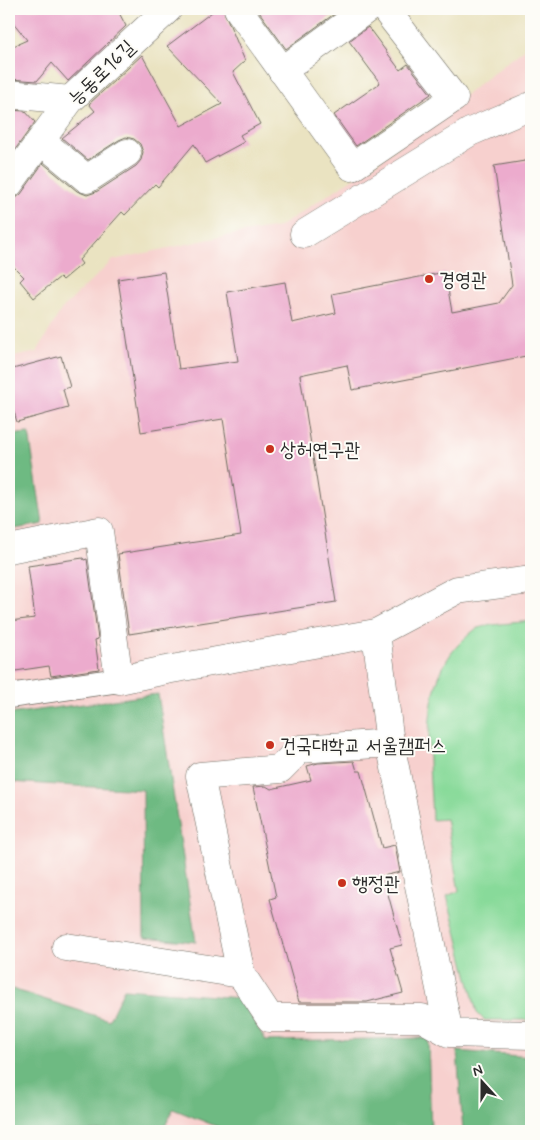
<svg xmlns="http://www.w3.org/2000/svg" width="540" height="1140" font-family="Mynerve,'Poor Story',sans-serif">
<rect width="100%" height="100%" fill="#fdfcf7"/>
<filter id="ink" filterUnits="userSpaceOnUse"><feTurbulence type="fractalNoise" baseFrequency=".02" numOctaves="2"/><feDisplacementMap in="SourceGraphic" scale="10" xChannelSelector="R" yChannelSelector="G"/><feConvolveMatrix kernelMatrix="1 2 1 2 8 2 1 2 1" color-interpolation-filters="sRGB"/></filter>
<filter id="wash" filterUnits="userSpaceOnUse"><feTurbulence type="fractalNoise" baseFrequency=".0096" numOctaves="4" result="noise"/><feDisplacementMap in="SourceGraphic" scale="20" xChannelSelector="R" yChannelSelector="G"/><feGaussianBlur stdDeviation="1.12" result="paint"/><feColorMatrix in="noise" values="0 0 0 0 0 0 0 0 0 0 0 0 0 0 0 0 0 1.4 0 .05"/><feComposite in="paint" operator="in"/></filter>
<g filter="url(#wash)">
<rect width="100%" height="100%" fill="#eae3c1"/>
<path fill="#f7d0ce" d="M531,44V1131H9V358L37,352L61,310L113,260L229,235L279,227L381,160Z"/>
<path fill="#88da9a" stroke="#5a8262" d="M531,621V1020H484L477,1013L447,896L459,891L446,819L432,820C430,763 417,683 463,640C467,637 473,630 478,628C490,624 517,623 531,621Z"/>
<g fill="#6eba82" stroke="#4c7256">
<path d="M29,433L43,524L9,530V435Z"/>
<path d="M158,694L196,942L144,937L143,790L9,782V714Z"/>
<path d="M9,988L109,1020L124,989L240,998L266,1041L428,1038L431,1131H228L173,1109L163,1131H9Z"/>
<path d="M457,1051L531,1057V1131H463Z"/>
</g>
<g id="blocks">
<g fill="#ecabcd">
<path d="M9,9H117L126,26L68,81L52,63L37,81L9,79V48L27,40L9,17Z"/>
<path d="M216,9H223L245,61L233,72L260,124L240,135L244,142L205,163L194,144L158,187L155,184L125,215L122,212L79,260L82,264L63,280L60,277L34,298L20,281L24,277L9,262V199L16,198L21,194L43,163L77,191L87,195L96,192L136,166L141,160L143,152L140,144L134,139L126,137L119,140L88,160L62,138L95,111L89,104L142,55L181,126L222,104L167,46Z"/>
<path d="M257,9H341L286,49Z"/>
<path d="M368,27L400,70L408,64L431,94L356,146L334,115L380,83L349,41Z"/>
<path d="M9,110L25,111L35,122L9,158Z"/>
<path d="M531,160V355L352,390L347,365L300,375L336,602L129,634L118,554L241,535L223,419L141,432L118,279L164,272L179,369L238,361L227,292L285,282L292,323L336,313L332,294L445,272L452,312L499,303L512,285L494,166Z"/>
<path d="M61,356L70,387L63,389L68,408L17,422L9,395V370Z"/>
<path d="M83,558L84,560L87,559L98,639L95,640L99,669L51,676L49,666L9,672V621L35,618L28,566Z"/>
<path d="M354,761L357,771H361L382,848L395,845L400,872L383,876L402,945L390,948L403,993L367,1002H299L270,899L276,897L253,787L266,786L271,789L311,780L307,766L318,763Z"/>
</g>
</g>
</g>
<g filter="url(#ink)">
<use href="#blocks" fill-opacity="0" stroke="#6e6b60" stroke-width="1"/>
<g fill="none" stroke-linecap="round" stroke-linejoin="round">
<defs>
<path id="pedestrian" d="M9,696L119,680"/>
<g id="minor">
<path d="M238,9L352,167L454,98L385,9"/>
<path d="M282,71L367,9"/>
<path d="M9,94L70,100"/>
<path d="M41,141L87,179L127,153"/>
<path d="M9,184L70,100L168,9"/>
<path d="M304,234L470,132L531,106"/>
<path d="M9,549L99,531L119,680L166,670L376,633L457,590L531,580"/>
<path d="M376,633L390,743"/>
<path d="M66,947L241,974"/>
<path d="M449,1033L390,743L300,749L280,769L200,776L241,974L270,1018H422L449,1033L531,1035"/>
</g>
</defs>
<use href="#pedestrian" stroke="#6e6b60" stroke-width="26"/>
<use href="#minor" stroke="#6e6b60" stroke-width="29"/>
<use href="#pedestrian" stroke="#fff" stroke-width="24"/>
<use href="#minor" stroke="#fff" stroke-width="28"/>
</g>
</g>
<g fill="#c8321e" stroke="#fdfcf7" stroke-width="2">
<circle cx="429" cy="279" r="5"/>
<circle cx="270" cy="449" r="5"/>
<circle cx="270" cy="745" r="5"/>
<circle cx="342" cy="883" r="5"/>
</g>
<g text-anchor="middle" stroke-width="4" stroke-linejoin="round" paint-order="stroke">
<g font-size="20" fill="#2b2b2b" stroke="#fdfcf7">
<text transform="translate(101 72) rotate(-44)" y="7">능동로16길</text>
</g>
<g font-size="20" fill="#2b2b2b" stroke="#fdfcf7" text-anchor="start">
<text x="439" y="286">경영관</text>
<text x="280" y="456">상허연구관</text>
<text x="280" y="752">건국대학교 서울캠퍼스</text>
<text x="352" y="890">행정관</text>
</g>
</g>
<rect width="540" height="1140" fill="none" stroke="#fdfcf7" stroke-width="30"/>
<g transform="translate(482 1082) rotate(339)" stroke="#fdfcf7" stroke-width="4" paint-order="stroke">
<path d="M0-4L9 19L0 12L-9 19Z" fill="#2b2b2b"/>
<text y="-8" font-size="14" font-weight="bold" text-anchor="middle" fill="#2b2b2b">N</text>
</g>
</svg>
